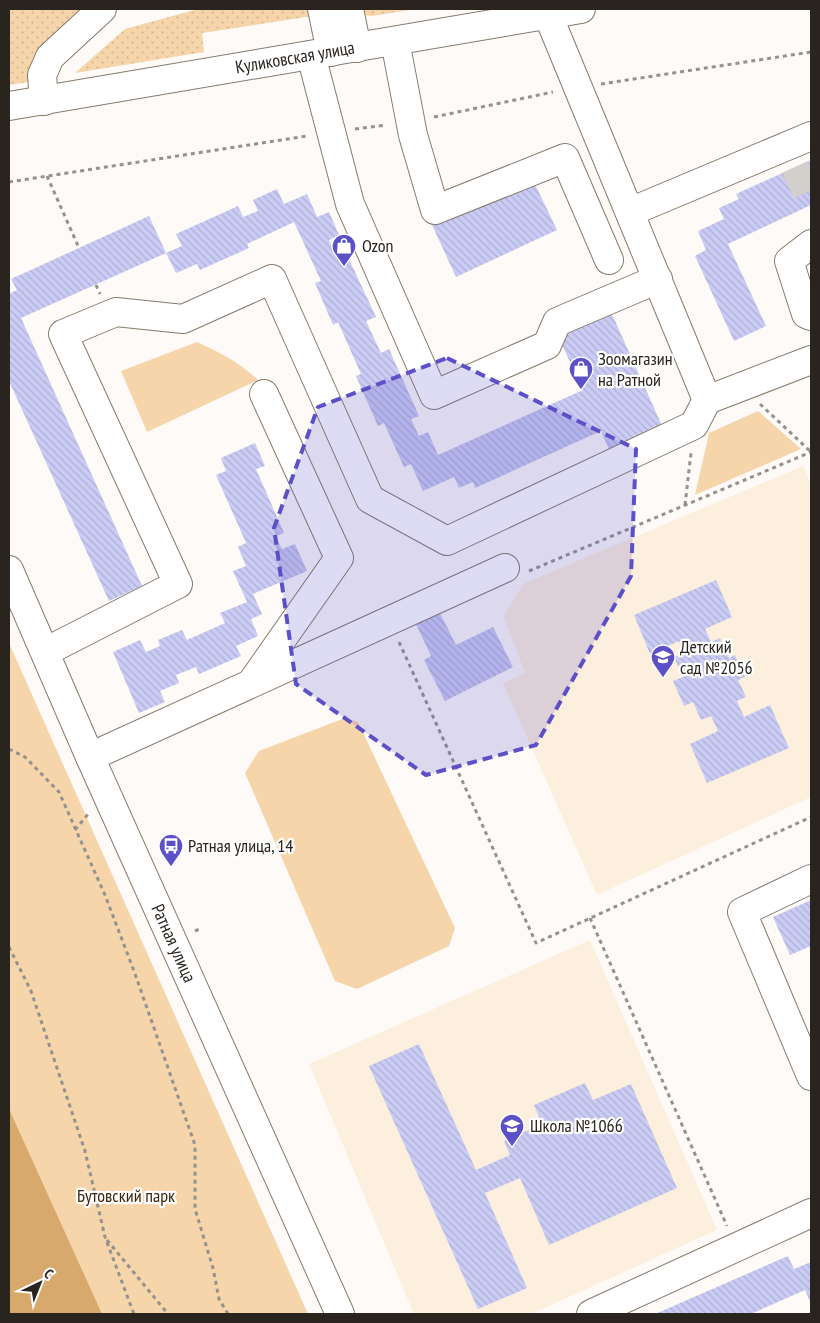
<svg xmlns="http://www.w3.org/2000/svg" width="820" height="1323" font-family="'PT Sans Narrow',sans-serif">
<defs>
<pattern id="grass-dots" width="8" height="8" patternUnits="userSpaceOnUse" patternTransform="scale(1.25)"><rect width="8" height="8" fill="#f7d5ab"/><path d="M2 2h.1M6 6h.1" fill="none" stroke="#d4b793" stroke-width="1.8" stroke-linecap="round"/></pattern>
<pattern id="building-back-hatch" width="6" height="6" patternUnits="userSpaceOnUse" patternTransform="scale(1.25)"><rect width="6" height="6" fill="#caccf5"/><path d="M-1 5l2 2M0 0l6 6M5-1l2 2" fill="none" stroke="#aeafd2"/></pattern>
</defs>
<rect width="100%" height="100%" fill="#fdfaf7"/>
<g fill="#fdefdd">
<path d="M803,466L811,484V797L597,895L503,683L525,673L504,617L523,584Z"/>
<path d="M590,940L717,1230L531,1314H414L309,1064Z"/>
</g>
<g fill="url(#grass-dots)">
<path d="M9,9H89L33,69L28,82L9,85Z"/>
<path d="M198,9H312L313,16L202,33L204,52L75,73L125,29Z"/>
<path d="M360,9H416L372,16L363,15Z"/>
</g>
<g fill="#f7d5ab">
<path d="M197,342C221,353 239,362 258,380L147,432L121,371Z"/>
<path d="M758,411L801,449L695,495L709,433Z"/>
<path d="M9,643L308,1314H9Z"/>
<path d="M345,718L358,722L455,928L449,946L357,989L335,981L245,773L259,751Z"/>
</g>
<path fill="#d7a96c" d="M9,1109L102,1314H9Z"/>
<g fill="url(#building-back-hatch)">
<path d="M811,160V205L728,244L766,326L734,341L695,256L706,250L698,231L724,219L719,208L739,199L736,194Z"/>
<path d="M532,178L557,230L456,277L432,225Z"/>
<path d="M277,189L284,204L307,194L317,217L329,212L339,235L329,240L338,259L347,255L376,317L366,321L381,353L389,349L419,416L411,419L419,436L428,432L438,455L583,390L558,336L611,312L664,430L611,454L601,431L475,488L473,482L459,488L454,477L423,491L411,464L404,467L384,423L378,426L356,376L361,374L338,322L333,325L315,283L321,281L294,222L247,244L249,248L200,270L197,264L176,273L166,253L182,246L176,234L238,206L243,217L258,211L253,200Z"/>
<path d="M149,216L166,253L21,318L142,586L109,601L9,381V294L17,290L11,279Z"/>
<path d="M255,443L265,466L256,469L284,533L276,536L282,549L295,544L307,571L253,594L262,614L251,619L258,636L236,646L241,656L199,674L196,667L176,675L179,683L160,691L165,702L139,713L113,652L140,640L146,652L160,646L158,640L182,630L187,640L225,623L220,613L247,602L233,571L246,566L238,547L246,543L216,475L226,471L221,458Z"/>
<path d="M716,580L732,617L705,629L711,642L720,638L729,658L735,655L745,677L738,680L746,697L737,701L744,717L770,705L789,748L707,783L690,744L718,731L711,716L701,720L693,702L684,706L673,681L683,677L674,657L684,653L679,641L650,654L634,615Z"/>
<path d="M440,613L456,645L493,627L513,667L445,701L424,660L431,656L416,624Z"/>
<path d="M811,900V946L790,955L773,917Z"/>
<path d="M419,1044L476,1170L510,1155L504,1141L542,1124L534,1105L585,1083L593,1100L631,1084L677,1188L549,1245L520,1178L485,1193L527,1288L478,1309L369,1066Z"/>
<path d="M788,1256L794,1269L811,1262V1304L805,1290L751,1314H655Z"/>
</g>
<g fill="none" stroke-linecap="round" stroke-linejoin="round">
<path stroke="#d3cfcc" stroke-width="28" stroke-dasharray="28 14" stroke-linecap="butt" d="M795,167L811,202"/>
<defs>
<g id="minor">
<path d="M322,9L331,52"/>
<path d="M349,9L357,48"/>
<path d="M548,15L707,400L811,360"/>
<path d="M395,41L413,135L435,210L565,158L609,260"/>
<path d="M311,55L350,204L434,395L547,345L557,322L658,279"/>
<path d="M44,101L42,75L50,57L102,9"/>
<path id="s1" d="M9,106L581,9"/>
<path d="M630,212L811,136"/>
<path d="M811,244L789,261L806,314L811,316"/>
<path id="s2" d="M9,570L90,757L340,1314"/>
<path d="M45,652L178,584L63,334L116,312L183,319L272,279L370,499L447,541L694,425L707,400"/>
<path d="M252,682L339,558L264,394"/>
<path d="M90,757L505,568"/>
<path d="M811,879L742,912L811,1076"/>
<path d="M591,1314L811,1213"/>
</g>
</defs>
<use href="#minor" stroke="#867a6c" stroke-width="30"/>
<g stroke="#95918d" stroke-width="3" stroke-dasharray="4 4" stroke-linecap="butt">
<path d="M601,84L811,52"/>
<path d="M434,117L553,92"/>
<path d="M355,129L386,125"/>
<path d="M47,176L79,248"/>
<path d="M9,182L307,136"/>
<path d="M96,285L100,294"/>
<path d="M760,404L811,452"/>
<path d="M685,505L691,453"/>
<path d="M529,571L811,452"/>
<path d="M399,642L536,943L811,817"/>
<path d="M9,749L25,757L59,792L105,895L134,971L195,1145V1209L213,1268L219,1299L228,1314"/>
<path d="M75,830L89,813"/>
<path d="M590,918L727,1226"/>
<path d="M195,931L202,928"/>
<path d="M9,947L31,991L85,1151L105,1237L134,1314"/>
<path d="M107,1240L168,1314"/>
</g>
<use href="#minor" stroke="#fff" stroke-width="28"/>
</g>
<path fill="#5c50c8" fill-opacity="0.2" stroke="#5c50c8" stroke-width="4" stroke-dasharray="10 6" stroke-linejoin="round" d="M447,358L636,449L631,576L536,745L426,775L296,684L274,528L318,407Z"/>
<defs>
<symbol id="shop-pin" viewBox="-11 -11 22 30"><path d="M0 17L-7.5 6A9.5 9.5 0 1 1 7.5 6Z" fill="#5c50c8" stroke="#fff"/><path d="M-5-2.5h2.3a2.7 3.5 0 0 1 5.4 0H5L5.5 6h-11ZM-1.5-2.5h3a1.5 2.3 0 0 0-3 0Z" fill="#fff"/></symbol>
<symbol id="school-pin" viewBox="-11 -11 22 30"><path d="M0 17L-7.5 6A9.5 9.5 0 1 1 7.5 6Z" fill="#5c50c8" stroke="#fff"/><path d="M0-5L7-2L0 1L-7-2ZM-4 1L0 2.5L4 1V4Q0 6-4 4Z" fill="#fff"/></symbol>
<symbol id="bus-pin" viewBox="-11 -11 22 30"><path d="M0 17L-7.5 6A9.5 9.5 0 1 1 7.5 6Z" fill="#5c50c8" stroke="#fff"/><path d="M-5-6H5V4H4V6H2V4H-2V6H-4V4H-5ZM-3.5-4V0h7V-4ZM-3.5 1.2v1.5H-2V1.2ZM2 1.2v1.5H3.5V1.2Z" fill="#fff"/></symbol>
</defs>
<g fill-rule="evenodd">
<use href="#shop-pin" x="330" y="232" width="28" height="38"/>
<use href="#shop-pin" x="567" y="355" width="28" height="38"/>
<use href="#school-pin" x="649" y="643" width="28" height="38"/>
<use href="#bus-pin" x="157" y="832" width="28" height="38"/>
<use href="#school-pin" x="498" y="1112" width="28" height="38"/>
</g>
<g text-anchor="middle" stroke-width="4.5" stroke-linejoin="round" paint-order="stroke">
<g font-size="18" fill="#29241e" stroke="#fff">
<text dy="6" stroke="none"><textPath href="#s1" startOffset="290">Куликовская улица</textPath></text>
<text dy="6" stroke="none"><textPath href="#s2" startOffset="408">Ратная улица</textPath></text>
</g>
<g font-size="18" fill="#29241e" stroke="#fff" text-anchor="start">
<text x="362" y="252">Ozon</text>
<text x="598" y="365">Зоомагазин<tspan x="598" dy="21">на Ратной</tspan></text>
<text x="680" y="653">Детский<tspan x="680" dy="21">сад №2056</tspan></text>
<text x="188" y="852">Ратная улица, 14</text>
<text x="530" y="1132">Школа №1066</text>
</g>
<g font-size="18" fill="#3a260b" stroke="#fff">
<text x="126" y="1202">Бутовский парк</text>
</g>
</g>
<rect width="820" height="1323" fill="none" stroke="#29241e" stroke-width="20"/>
<g transform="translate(40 1283) rotate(43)" stroke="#ffffff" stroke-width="4" paint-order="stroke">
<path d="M0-4L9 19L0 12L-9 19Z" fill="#29241e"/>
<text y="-8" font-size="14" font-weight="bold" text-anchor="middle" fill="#29241e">С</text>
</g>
</svg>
